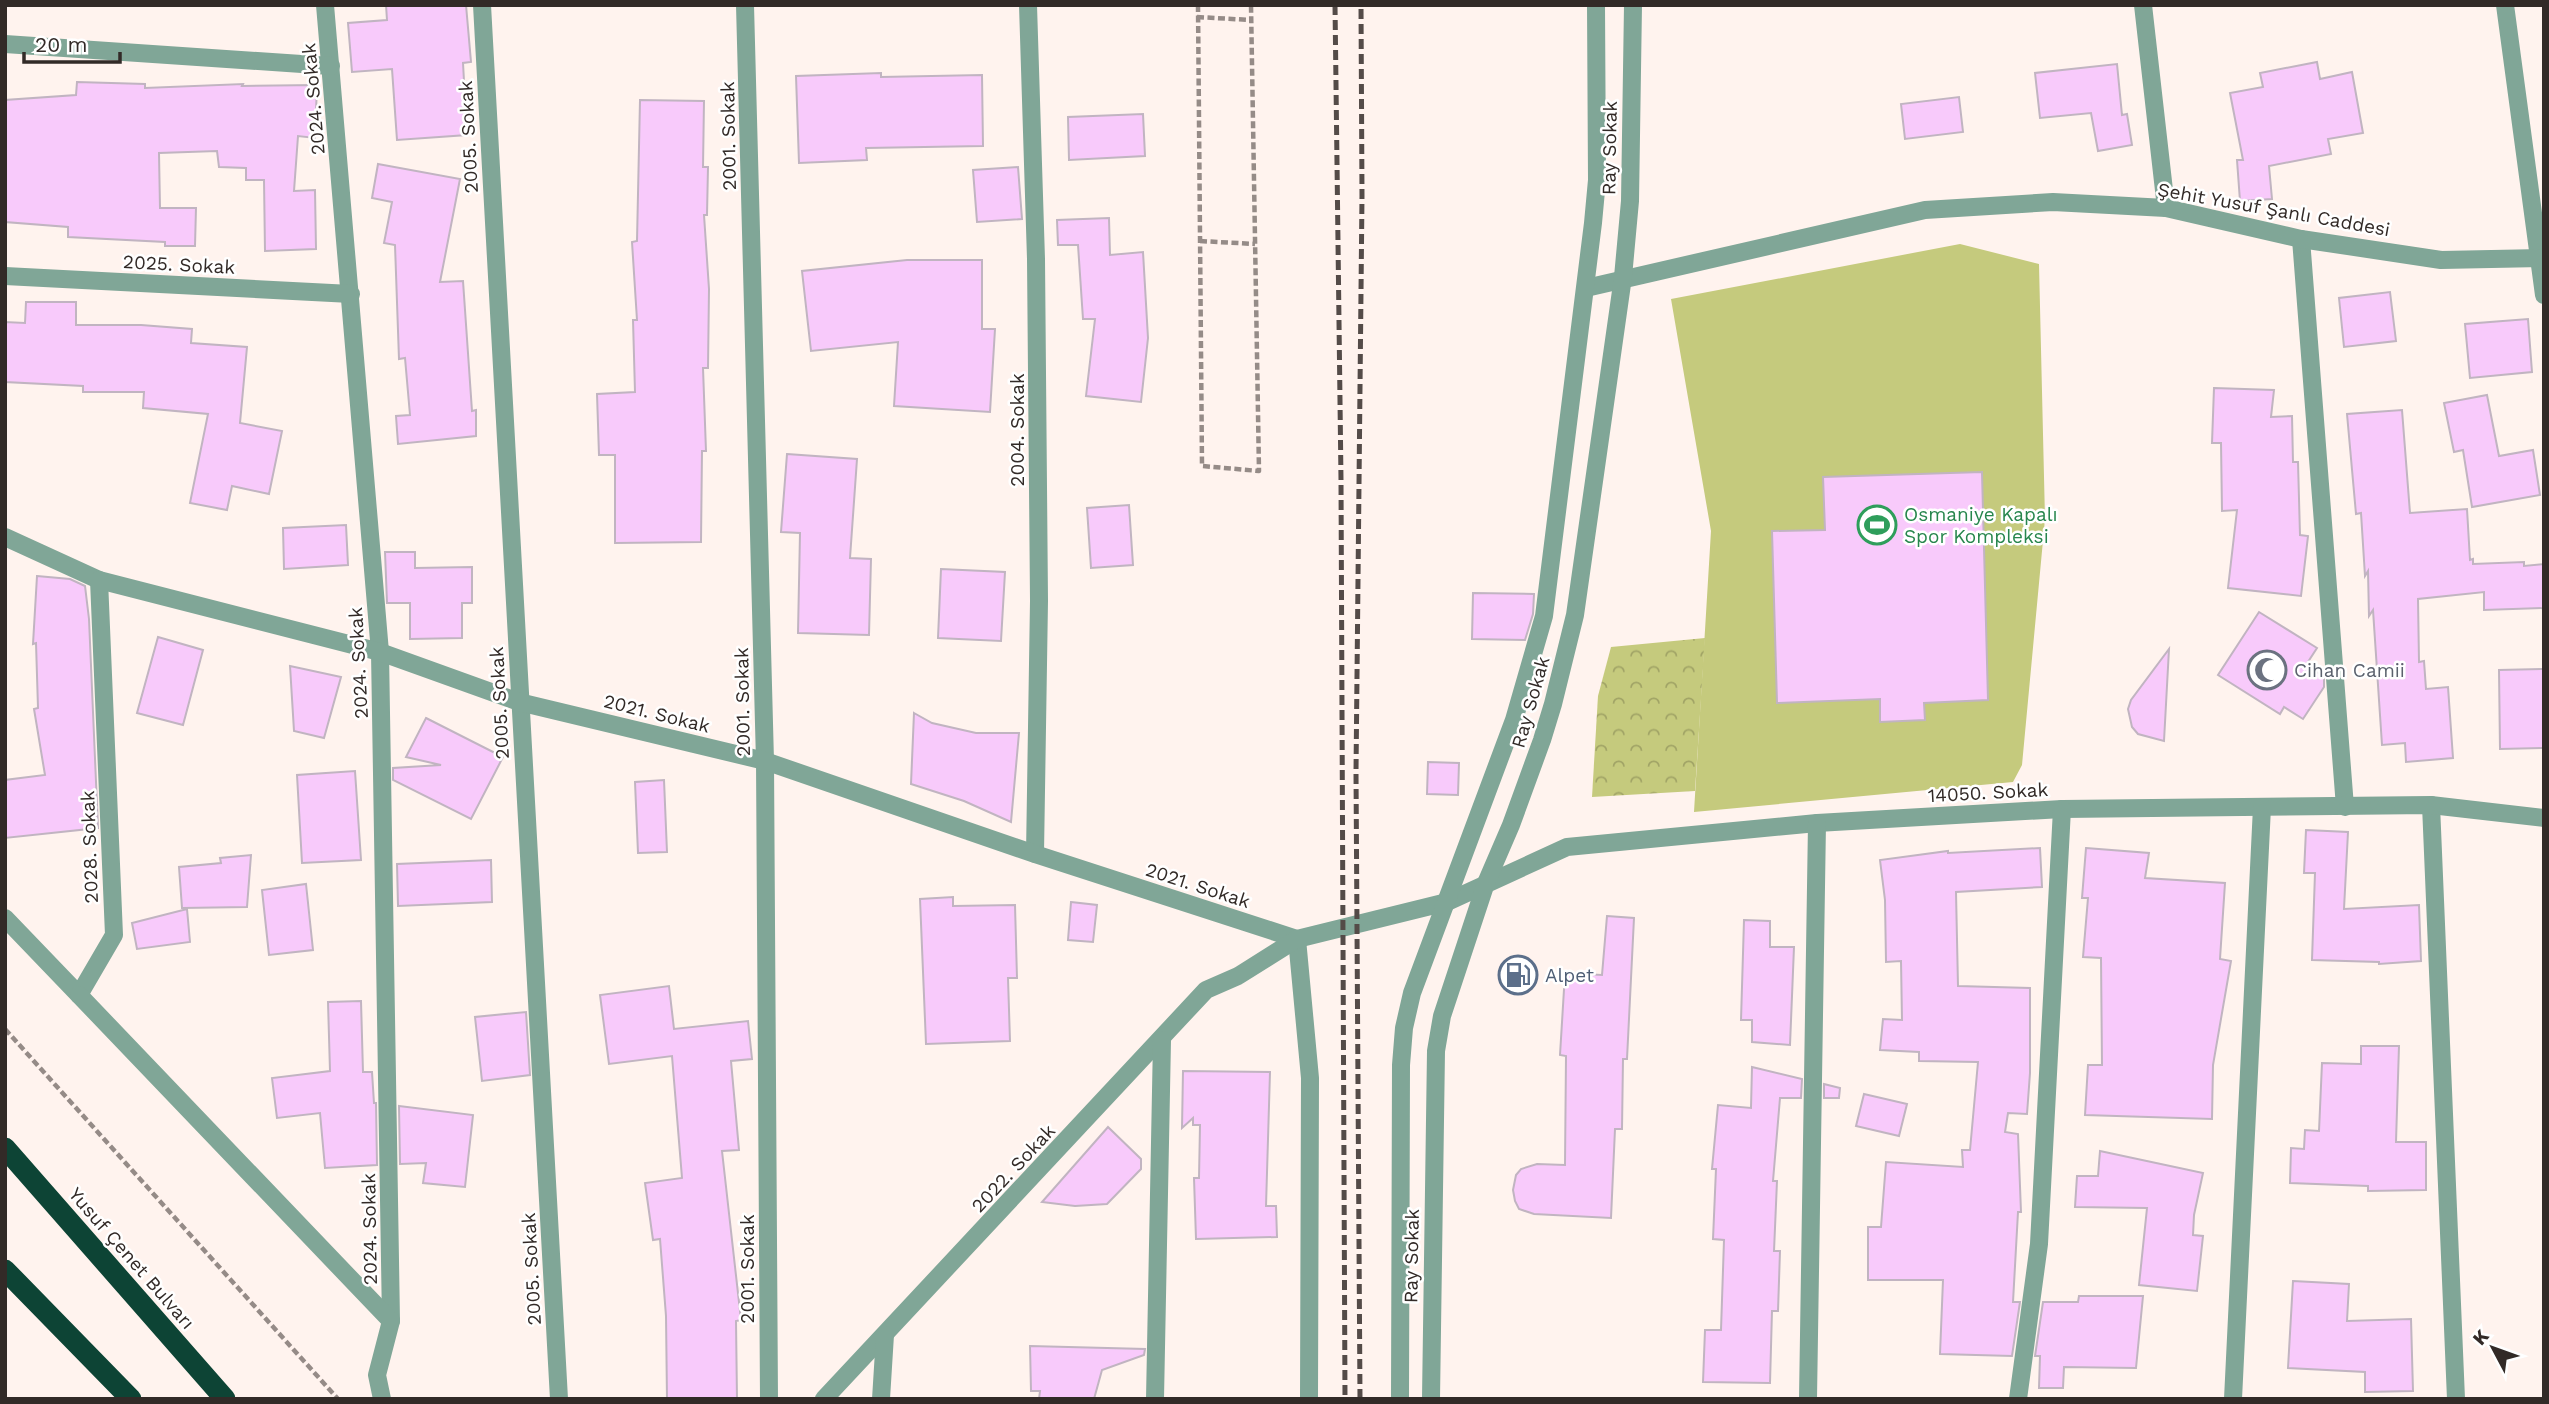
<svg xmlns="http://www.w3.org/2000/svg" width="2549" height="1404" font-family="'Work Sans',sans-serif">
<defs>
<pattern id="park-crowns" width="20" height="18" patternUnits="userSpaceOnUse" patternTransform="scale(1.75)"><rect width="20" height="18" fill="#c5ca7d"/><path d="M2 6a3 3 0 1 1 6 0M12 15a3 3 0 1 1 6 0" fill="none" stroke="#a1a466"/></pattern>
</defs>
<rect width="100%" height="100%" fill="#fff3ee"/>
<path fill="url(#park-crowns)" d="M1705,638L1695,791L1592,797L1598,696L1611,647Z"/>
<path fill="#c5ca7d" d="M1960,244L2039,264L2045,519L2022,765L2013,782L1694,812L1711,531L1671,299Z"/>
<g fill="#f8cafb" stroke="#c1b4c1" stroke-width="2">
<path d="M386,5H466L471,62L463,63L467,135L397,140L392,69L352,72L348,23L387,20Z"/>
<path d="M2317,62L2320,79L2352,72L2363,133L2328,139L2331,154L2269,166L2272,199L2240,201L2237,160H2243L2230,93L2263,87L2260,73Z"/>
<path d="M2117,64L2122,115L2127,114L2132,145L2098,151L2091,113L2040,118L2035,73Z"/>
<path d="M881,73V77L982,75L983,146L866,148L867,160L799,163L796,76Z"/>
<path d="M77,82L145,84V88L243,84L242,86L317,85L315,138L298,136L294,191L315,190L316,249L265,251L264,180H246V168L219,167L217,151L159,153L160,208H196L195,246H165V242L68,237V227L5,222V100L76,95Z"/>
<path d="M1959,97L1963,132L1905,139L1901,104Z"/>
<path d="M640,100L704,101L703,167H708L707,215H704L709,289L708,368H703L706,451H702L701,542L615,543V455H599L597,394L635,392L633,320H637L632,242L637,241Z"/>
<path d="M1143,114L1145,156L1069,160L1068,117Z"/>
<path d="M378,164L460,179L440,282L463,281L472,411L476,410V436L398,444L396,416L410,415L405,358L399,359L395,245L384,243L392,202L372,198Z"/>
<path d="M1018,167L1022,219L977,222L973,170Z"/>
<path d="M1109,218L1110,255L1143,252L1148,338L1141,402L1086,396L1095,319H1083L1078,245H1058L1057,220Z"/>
<path d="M907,260H982V329H995L990,412L894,406L898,342L811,351L802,271Z"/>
<path d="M2390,292L2396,341L2344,347L2339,298Z"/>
<path d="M26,302H76V325H141L192,329L191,343L247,347L240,423L282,431L269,494L232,486L227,510L190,503L208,414L143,408L144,392H83V386L5,382V322L25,323Z"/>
<path d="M2528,319L2532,372L2470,378L2465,324Z"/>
<path d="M2214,388L2274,390L2271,417L2292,416L2293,462H2298L2300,535L2308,536L2301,596L2228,588L2237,510L2222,511L2221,443H2212Z"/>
<path d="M2487,395L2499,456L2533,450L2540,495L2472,507L2463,450L2454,452L2444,403Z"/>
<path d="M2402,410L2410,513L2467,509L2470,560L2473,559V564L2524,562V566L2544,564V608L2484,610V592L2418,599L2419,662L2424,661L2426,689L2448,687L2453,758L2406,762L2405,743L2382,745L2373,610L2369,616L2368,571L2365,576L2361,513L2356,514L2347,414Z"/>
<path d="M787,454L857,459L850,558L871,559L869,635L798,633L800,533L781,532Z"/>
<path d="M1982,472L1988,700L1924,703L1925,720L1880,722V699L1777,703L1772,531L1825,530L1823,477Z"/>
<path d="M1129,505L1133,565L1091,568L1087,508Z"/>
<path d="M346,525L348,565L284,569L283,528Z"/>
<path d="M385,552H415V568L472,567V603H462V638L410,639V603H387Z"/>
<path d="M941,569L1005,572L1001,641L938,638Z"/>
<path d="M37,576L70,579L85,586L89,619L98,828L5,838V780L45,775L34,709L38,708L36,643L33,644Z"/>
<path d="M1473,593L1534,594L1533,614L1525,640L1472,639Z"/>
<path d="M2259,612L2317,648L2306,665L2324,677V687L2303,719L2284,707L2280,714L2218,675Z"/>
<path d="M158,637L203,650L183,725L137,713Z"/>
<path d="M2169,649L2164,741L2138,734L2132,727L2128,709L2131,700Z"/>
<path d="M290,666L341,677L324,738L294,731Z"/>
<path d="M2544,669V748L2500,749L2499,670Z"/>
<path d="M914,713L932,723L976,733H1019L1011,822L964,801L911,784Z"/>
<path d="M426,718L503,757L471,819L393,780V768L441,765L406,757Z"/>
<path d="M1428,762L1459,763L1458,795L1427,794Z"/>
<path d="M355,771L361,860L302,863L297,775Z"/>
<path d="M664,780L667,852L638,853L635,782Z"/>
<path d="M2306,830L2348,832L2344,909L2419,905L2421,961L2379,964V962L2312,960L2315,873H2304Z"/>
<path d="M2040,848L2042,887L1956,892L1958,986L2030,988V1073L2027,1114L2008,1113L2005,1132L2018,1134L2021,1212H2018L2013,1302H2020L2012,1356L1940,1354L1943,1280H1868V1227H1881L1886,1162L1963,1167L1962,1150H1970L1978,1062L1919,1061V1052L1880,1050L1883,1019L1902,1020L1901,961L1886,962L1885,900L1880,860L1948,851V853Z"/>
<path d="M2086,848L2149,853L2145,878L2225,883L2220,959L2231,961L2213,1065L2212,1119L2085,1115L2088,1065H2102L2101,958L2083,957L2088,898H2082Z"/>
<path d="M251,855L247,907L182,908L179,867L221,863L220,858Z"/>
<path d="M491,860L492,902L398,906L397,864Z"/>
<path d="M306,884L313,950L269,955L262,890Z"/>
<path d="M953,897V906L1015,905L1017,978H1008L1010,1041L926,1044L920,899Z"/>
<path d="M1071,902L1097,905L1093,942L1068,940Z"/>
<path d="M187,909L190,942L137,949L132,923Z"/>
<path d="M1607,916L1634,918L1627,1059H1623L1622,1129H1615L1611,1218L1534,1214L1519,1209L1515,1201L1513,1190L1516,1175L1521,1169L1537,1164L1565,1165L1566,1056L1560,1055L1565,973L1602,975Z"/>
<path d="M1744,920L1770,921V947H1794L1790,1045L1752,1042V1020H1741Z"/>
<path d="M669,986L674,1029L748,1021L752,1059L731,1061L739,1150L722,1151L741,1320L736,1321L737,1399H667L666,1316L660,1239L653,1240L645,1183L682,1178L672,1056L609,1064L600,995Z"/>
<path d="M361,1001L363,1072H372L374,1103H376L377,1165L325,1168L320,1113L277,1118L272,1078L330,1071L328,1002Z"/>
<path d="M526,1012L530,1075L482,1081L475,1017Z"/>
<path d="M2361,1046H2399L2396,1142H2426V1190L2368,1191V1186L2290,1183L2291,1148L2304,1149L2305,1130L2319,1131L2322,1063L2361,1064Z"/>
<path d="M1752,1067L1802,1079L1801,1098H1780L1773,1181H1777L1774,1251H1780L1778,1311H1772L1770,1383L1703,1382L1705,1330H1721L1724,1240L1713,1239L1716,1169H1712L1718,1105L1751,1108Z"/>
<path d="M1183,1071L1270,1072L1266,1206H1276L1277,1237L1196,1239L1194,1178H1199L1200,1125H1193V1118L1182,1128Z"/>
<path d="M1824,1084L1840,1088L1839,1098H1824Z"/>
<path d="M1864,1094L1907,1104L1899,1136L1856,1126Z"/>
<path d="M399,1106L473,1115L465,1187L423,1183L426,1163L400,1164Z"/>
<path d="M1108,1127L1141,1159V1169L1107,1204L1075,1206L1042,1202Z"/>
<path d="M2100,1151L2203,1173L2194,1215L2193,1235L2203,1236L2197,1291L2139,1285L2147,1208L2075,1207L2077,1176H2098Z"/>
<path d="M2293,1281L2349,1284L2347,1321L2411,1319L2413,1391L2365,1392V1372L2288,1368Z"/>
<path d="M2079,1296H2143L2136,1368L2064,1367L2063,1388H2039L2040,1356H2035L2043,1302H2078Z"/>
<path d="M1030,1346L1145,1349L1144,1355L1102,1370L1094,1399H1039L1040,1391H1031Z"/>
</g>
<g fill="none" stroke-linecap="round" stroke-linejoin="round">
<g stroke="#958b87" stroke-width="4.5" stroke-dasharray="7 3.5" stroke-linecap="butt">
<path d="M1198,5L1202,466L1259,471L1251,5"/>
<path d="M1197,17L1251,20"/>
<path d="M1200,241L1255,244"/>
<path d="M5,1029L338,1399"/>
</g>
<g stroke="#80a697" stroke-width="18">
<path d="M325,5L380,652L391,1321"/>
<path d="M482,5L559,1399"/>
<path d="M745,5L765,761L769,1399"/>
<path d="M1028,5L1036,259L1039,601L1035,854"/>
<path d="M2143,5L2166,208"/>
<path d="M2505,5L2544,295"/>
<path d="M5,44L331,66"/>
<path d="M2301,239L2345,807"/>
<path d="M5,276L351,294"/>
<path d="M1586,288L1925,210L2053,202L2166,208L2301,239L2441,260L2544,258"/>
<path d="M5,537L99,580L380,652L519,702L765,761L1035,854L1297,939"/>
<path d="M2431,805L2456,1399"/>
<path d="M5,918L79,995L114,935L99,580"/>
<path d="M1297,939L1310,1078L1309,1399"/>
<path d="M79,995L391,1321L377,1375L382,1399"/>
<path d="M824,1399L1206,990L1238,976L1297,939L1447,902L1567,847L1817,823L2062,809L2431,805L2544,818"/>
<path d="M881,1399L885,1335"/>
<path d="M1155,1399L1162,1040"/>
<path d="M1400,1399L1401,1065L1404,1028L1412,993L1514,720L1544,616L1593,223L1597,180L1596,5"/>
<path d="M1431,1399L1436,1051L1442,1016L1486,883L1511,825L1542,740L1553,704L1575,615L1623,277L1630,201L1633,5"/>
<path d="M1808,1399L1817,823"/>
<path d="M2018,1399L2039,1244L2062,809"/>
<path d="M2233,1399L2262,807"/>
</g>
<g stroke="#0d4435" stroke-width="21">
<path d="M5,1148L225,1399"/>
<path d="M5,1270L131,1399"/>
</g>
<g stroke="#544b48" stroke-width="5" stroke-dasharray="10 5" stroke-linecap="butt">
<path d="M1335,5L1341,480L1345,1399"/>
<path d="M1360,1399L1356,772L1362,196L1361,5"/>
</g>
</g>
<defs>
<symbol id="stadium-ring" viewBox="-11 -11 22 22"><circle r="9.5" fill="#fff" stroke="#2e9e5b" stroke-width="1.5"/><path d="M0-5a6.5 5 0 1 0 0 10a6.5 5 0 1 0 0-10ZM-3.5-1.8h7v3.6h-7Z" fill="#2e9e5b"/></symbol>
<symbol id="mosque-ring" viewBox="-11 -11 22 22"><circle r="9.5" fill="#fff" stroke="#6b7280" stroke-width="1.5"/><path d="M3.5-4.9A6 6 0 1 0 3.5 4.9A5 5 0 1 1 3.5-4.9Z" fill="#6b7280"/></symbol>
<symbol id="fuel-ring" viewBox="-11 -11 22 22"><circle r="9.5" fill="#fff" stroke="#5c6f8a" stroke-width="1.5"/><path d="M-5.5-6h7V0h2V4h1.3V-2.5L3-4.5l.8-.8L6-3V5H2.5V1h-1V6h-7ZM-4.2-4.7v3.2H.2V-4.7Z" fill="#5c6f8a"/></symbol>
</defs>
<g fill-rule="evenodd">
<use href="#stadium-ring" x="1855" y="503" width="44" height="44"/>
<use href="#mosque-ring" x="2245" y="648" width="44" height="44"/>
<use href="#fuel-ring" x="1496" y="953" width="44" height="44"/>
</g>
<g text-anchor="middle" stroke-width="5" stroke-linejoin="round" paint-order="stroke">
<g font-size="19" fill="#322a27" stroke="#fff">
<text transform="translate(313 99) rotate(-95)" y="7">2024. Sokak</text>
<text transform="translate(728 136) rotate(-91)" y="7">2001. Sokak</text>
<text transform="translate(468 137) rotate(-93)" y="7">2005. Sokak</text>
<text transform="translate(1609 148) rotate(-89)" y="7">Ray Sokak</text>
<text transform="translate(2274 209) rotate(10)" y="7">Şehit Yusuf Şanlı Caddesi</text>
<text transform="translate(179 264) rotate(3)" y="7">2025. Sokak</text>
<text transform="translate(1017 430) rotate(-90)" y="7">2004. Sokak</text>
<text transform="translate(358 663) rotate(-93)" y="7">2024. Sokak</text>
<text transform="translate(742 702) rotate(-91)" y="7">2001. Sokak</text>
<text transform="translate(1530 702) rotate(-74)" y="7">Ray Sokak</text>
<text transform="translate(499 703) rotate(-93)" y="7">2005. Sokak</text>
<text transform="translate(657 713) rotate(14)" y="7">2021. Sokak</text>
<text transform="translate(1988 792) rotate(-3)" y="7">14050. Sokak</text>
<text transform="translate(89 847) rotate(-92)" y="7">2028. Sokak</text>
<text transform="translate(1198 885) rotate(18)" y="7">2021. Sokak</text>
<text transform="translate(1013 1168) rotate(-47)" y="7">2022. Sokak</text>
<text transform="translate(369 1229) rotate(-91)" y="7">2024. Sokak</text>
<text transform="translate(1411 1256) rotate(-89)" y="7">Ray Sokak</text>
<text transform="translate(132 1258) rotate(49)" y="7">Yusuf Çenet Bulvarı</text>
<text transform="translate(531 1269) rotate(-93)" y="7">2005. Sokak</text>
<text transform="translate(747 1269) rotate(-90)" y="7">2001. Sokak</text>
</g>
<g font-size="19" fill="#27864d" stroke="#fff" text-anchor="start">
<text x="1904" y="521">Osmaniye Kapalı<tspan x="1904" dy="22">Spor Kompleksi</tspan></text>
</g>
<g font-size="19" fill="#5b616d" stroke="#fff" text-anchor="start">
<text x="2294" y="677">Cihan Camii</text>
</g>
<g font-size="19" fill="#4e5e75" stroke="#fff" text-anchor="start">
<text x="1545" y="982">Alpet</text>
</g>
</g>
<rect width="2549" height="1404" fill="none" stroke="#322a27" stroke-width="14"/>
<g transform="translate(2493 1348) rotate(311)" stroke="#ffffff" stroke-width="5" paint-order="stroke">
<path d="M0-5L12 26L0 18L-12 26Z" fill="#322a27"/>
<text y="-10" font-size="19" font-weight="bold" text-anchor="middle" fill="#322a27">K</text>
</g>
<path d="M24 52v10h96v-10" fill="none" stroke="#322a27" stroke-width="3.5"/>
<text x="35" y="52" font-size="21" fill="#322a27" stroke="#ffffff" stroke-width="5" paint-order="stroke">20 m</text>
</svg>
